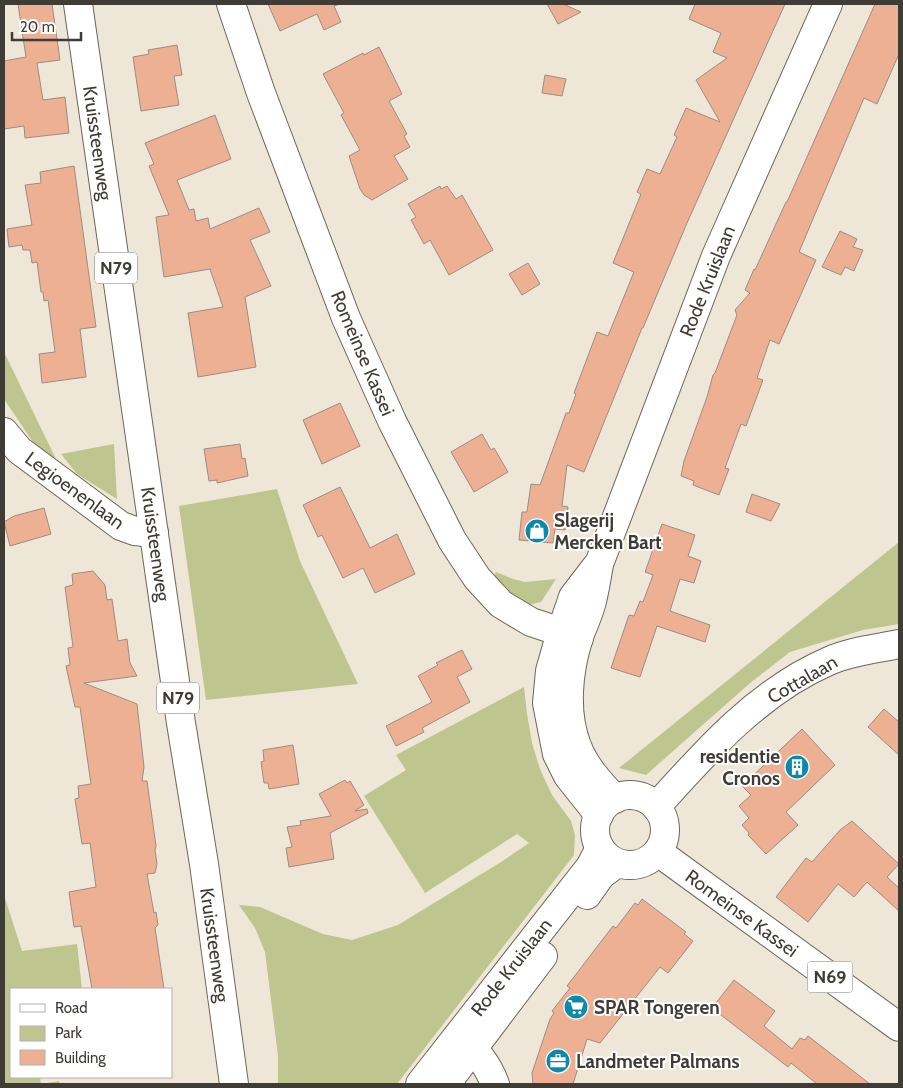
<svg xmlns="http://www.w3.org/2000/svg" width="903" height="1088" font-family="Cabin,sans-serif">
<rect width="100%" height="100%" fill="#eee7d7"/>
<g fill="#bfc58f">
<path d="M4,352L56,459L35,445L4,399Z"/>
<path d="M114,444L117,499L77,474L61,454Z"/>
<path d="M277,489L300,561L358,684L206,700L179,506Z"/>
<path d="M899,542V624L863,630L790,652L749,684L646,775L619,768Z"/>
<path d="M496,572L513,579L525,582L556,579L541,602L529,605L504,590L493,577Z"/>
<path d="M524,687L527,714L532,743L540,769L552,795L571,821L575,835L574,855L397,1084H278V1056L265,952L255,928L239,905L260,907L323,934L352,940L398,925L501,862L529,843L517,834L425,893L364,796L406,770L396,755Z"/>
<path d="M4,895L22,951L77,944L82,989H11V1077H40L41,1084L59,1081L60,1084H4Z"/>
</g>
<g fill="#eeb093" stroke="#9c8c84">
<path d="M18,4H52L60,60L37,63L43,100L65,97L69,133L25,138L24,126L4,129V61L26,57Z"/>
<path d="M268,4H340L334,6L341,22L324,30L317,14L280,31Z"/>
<path d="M547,4H563L581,12L558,24Z"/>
<path d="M695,4H785L687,223L643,328H642L584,472L567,465L562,506L568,507L565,530L555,529L553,543L519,540L522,512H527L531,484L540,485L566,413H569L576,394L574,393L597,332L608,336L634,272L613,263L641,194L637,192L647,169L660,174L677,137L674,135L686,108L720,122L696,80L727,58L713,52L721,33L689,19Z"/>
<path d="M875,4H899V54L877,104L864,98L799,252L816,260L779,344L770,340L757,378L763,380L746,426L741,424L725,468L729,469L719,495L693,485L694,481L681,476L684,461L707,397L713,375L715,373L737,315L735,310L750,293L745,290L754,269L755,270L786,202H787Z"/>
<path d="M177,45L182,75L174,76L179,105L141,111L133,57L149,54L148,50Z"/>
<path d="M379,47L402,94L389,101L407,134L404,136L410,147L394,156L408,179L372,200L364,195L360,189L349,156L360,150L341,115L344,113L323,74L363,53L364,55Z"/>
<path d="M545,75L566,79L562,96L542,93Z"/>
<path d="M215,115L231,159L177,180L189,210L194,209L196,221L208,218L210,229L259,208L270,232L250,240L271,286L245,297L256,367L198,377L188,313L223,307L210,269L164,277L156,217L169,215L149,166L154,164L145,143Z"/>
<path d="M74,166L96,327L80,329L86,377L42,383L39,354L55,352L48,300L44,301L43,292H41L37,262L32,263L30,250H23L22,245L9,247L7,229L32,225L25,185L41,183L40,172Z"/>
<path d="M440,186L441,189L447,186L456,199L462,195L493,250L449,275L430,240L424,244L411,220L416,217L408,204Z"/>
<path d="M840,231L857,239L853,247L863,250L854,271L845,267L841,275L822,267Z"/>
<path d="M528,263L540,284L522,295L509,274Z"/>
<path d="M340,403L360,446L322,464L303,420Z"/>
<path d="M482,434L491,450L494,448L508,472L474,492L451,452Z"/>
<path d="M240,444L242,459L245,458L248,476L217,483V480L209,481L204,449Z"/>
<path d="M340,487L370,548L397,534L415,574L375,593L363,568L343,578L322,535L318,537L303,505Z"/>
<path d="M752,494L780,504L771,521L746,512Z"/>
<path d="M44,508L51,534L10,546L4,522L14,516Z"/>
<path d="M662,524L695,535L688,556L701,561L694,583L680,579L670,611L710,625L705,642L657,626L640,677L611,668L629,615L634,616L640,601L643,602L653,575L645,572Z"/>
<path d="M93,571L105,585L107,600L112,599L118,641L127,639L130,663L137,676L84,683L137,704L144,767L142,781H147L156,846L155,850L157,864L155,873L147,874L154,913L156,912L158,925L155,928L164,989H92L81,926L74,927L69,892L96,887L90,843L82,844L75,799L79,798L78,786L91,784L80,707H75L66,666L70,665L68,648L73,647L65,587L73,585L72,574Z"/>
<path d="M462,650L472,669L457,677L470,702L422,728L424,732L396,746L386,726L432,702L418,676L438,665L436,663Z"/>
<path d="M884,709L899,722V755L868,727Z"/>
<path d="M802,729L835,765L786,812L798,825L766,854L748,835L749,833L742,825L749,818L739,806L751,795L742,786Z"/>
<path d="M293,745L299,784L269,789L268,783H264L261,762L264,761L263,750Z"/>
<path d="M345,780L347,783L350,781L364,805L355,811L367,809L368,813L330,833L334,859L289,867L286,848L292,847L287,827L301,825L300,821L331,816L319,794Z"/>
<path d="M852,821L899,864L887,877L899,888V911L867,882L854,897L838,884L808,922L776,897L806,858L812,862L840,830Z"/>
<path d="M642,899L686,932L684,934L693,941L668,973L660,967L600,1043L587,1039L573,1084H533L532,1073L550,1019L554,1013L552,1011L570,988L567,986L613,926L616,928L635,903L638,905Z"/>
<path d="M734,980L775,1011L764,1026L792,1049L800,1038L805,1040L808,1036L870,1084H817L791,1063L788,1067L712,1008Z"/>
</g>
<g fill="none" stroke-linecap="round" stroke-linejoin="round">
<defs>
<g id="minor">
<path d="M231,4L261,93L346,318L392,421L452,540L477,578L501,604L531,622L579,638"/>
<path d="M4,432L19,450L121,526L135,531L154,533"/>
<path d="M596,567L573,597L561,632L550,671L547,703L557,754L568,776L599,815"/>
<path d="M615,799C600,783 585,767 577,746C564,713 568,671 579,637C583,625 589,614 592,601C595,589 597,576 599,564L716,256L828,4"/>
<path d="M656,807C706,751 759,691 829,661C851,651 876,649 899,644"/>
<path d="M458,1036C476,1050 487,1063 495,1084"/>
</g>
<g id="major">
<path d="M78,4L181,723L204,864L234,1084"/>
<circle cx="630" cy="830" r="35"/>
<path d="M658,852L899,1027"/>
<path d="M587,895L601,875L617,863"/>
<path d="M420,1084L590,867L600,848"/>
<path d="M446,1084L543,956"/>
</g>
</defs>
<use href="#minor" stroke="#6e6759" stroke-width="30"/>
<use href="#major" stroke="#6e6759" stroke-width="30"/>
<use href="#minor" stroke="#fff" stroke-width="28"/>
<use href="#major" stroke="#fff" stroke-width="28"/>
</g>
<defs>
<symbol id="shop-disc" viewBox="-11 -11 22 22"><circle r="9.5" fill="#088bab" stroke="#fff"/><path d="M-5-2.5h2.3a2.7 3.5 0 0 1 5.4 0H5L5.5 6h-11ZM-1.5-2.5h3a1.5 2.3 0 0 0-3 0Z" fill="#fff"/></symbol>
<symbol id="building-disc" viewBox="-11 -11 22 22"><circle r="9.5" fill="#088bab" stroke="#fff"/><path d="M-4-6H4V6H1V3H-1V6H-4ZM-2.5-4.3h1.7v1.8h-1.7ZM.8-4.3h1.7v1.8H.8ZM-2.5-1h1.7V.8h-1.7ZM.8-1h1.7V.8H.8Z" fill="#fff"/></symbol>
<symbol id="supermarket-disc" viewBox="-11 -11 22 22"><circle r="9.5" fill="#088bab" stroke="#fff"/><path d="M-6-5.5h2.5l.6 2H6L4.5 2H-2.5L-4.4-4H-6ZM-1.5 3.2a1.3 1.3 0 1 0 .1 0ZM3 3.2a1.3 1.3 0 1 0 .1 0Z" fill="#fff"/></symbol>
<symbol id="office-disc" viewBox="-11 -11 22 22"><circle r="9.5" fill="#088bab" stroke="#fff"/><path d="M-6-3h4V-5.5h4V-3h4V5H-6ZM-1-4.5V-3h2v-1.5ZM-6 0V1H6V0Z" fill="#fff"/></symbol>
</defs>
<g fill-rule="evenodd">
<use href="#shop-disc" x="523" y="517" width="28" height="28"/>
<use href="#building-disc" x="783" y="753" width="28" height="28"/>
<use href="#supermarket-disc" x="562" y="993" width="28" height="28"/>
<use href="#office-disc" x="544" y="1047" width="28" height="28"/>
</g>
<g text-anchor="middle" stroke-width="4" stroke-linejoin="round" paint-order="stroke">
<g fill="#fff" stroke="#797672" stroke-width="1">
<rect x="95" y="252.5" width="42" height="31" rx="4"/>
<rect x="157" y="682.5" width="42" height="31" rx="4"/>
<rect x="807.5" y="961.5" width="45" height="31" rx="4"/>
</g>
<g font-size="18" font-weight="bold" fill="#3f3c36">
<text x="116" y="274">N79</text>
<text x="178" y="704">N79</text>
<text x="830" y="983">N69</text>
</g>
<g font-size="19" fill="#3f3c36" stroke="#fff">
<text transform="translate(98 143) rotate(82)" y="7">Kruissteenweg</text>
<text transform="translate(707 281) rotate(-68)" y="7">Rode Kruislaan</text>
<text transform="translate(363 353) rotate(67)" y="7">Romeinse Kassei</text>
<text transform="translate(75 490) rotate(36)" y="7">Legioenenlaan</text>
<text transform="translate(156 544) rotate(82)" y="7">Kruissteenweg</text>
<text transform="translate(802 679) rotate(-30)" y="7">Cottalaan</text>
<text transform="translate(742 913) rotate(36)" y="7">Romeinse Kassei</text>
<text transform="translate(215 945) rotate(82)" y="7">Kruissteenweg</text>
<text transform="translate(511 967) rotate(-52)" y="7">Rode Kruislaan</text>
</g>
<g font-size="19" font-weight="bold" fill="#3f3c36" stroke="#fff" text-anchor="start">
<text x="554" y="527">Slagerij<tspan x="554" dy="22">Mercken Bart</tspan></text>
<text x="780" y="763" text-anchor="end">residentie<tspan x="780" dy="22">Cronos</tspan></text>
<text x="594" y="1014">SPAR Tongeren</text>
<text x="576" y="1068">Landmeter Palmans</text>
</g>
</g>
<rect width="903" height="1088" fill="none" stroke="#3f3c36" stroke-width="10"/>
<rect x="10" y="988" width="162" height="90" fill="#ffffff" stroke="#b2b1af"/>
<rect x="20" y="1004" width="25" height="8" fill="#ffffff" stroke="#b2b1af"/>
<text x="55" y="1013" font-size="15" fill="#3f3c36">Road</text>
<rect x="20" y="1026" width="25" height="15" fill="#bfc58f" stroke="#b2b1af"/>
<text x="55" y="1038" font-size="15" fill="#3f3c36">Park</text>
<rect x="20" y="1050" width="25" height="15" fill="#eeb093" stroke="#b2b1af"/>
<text x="55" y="1063" font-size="15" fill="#3f3c36">Building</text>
<path d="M12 32v8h69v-8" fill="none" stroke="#3f3c36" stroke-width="2.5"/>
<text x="20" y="32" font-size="15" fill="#3f3c36" stroke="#ffffff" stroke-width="4" paint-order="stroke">20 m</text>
</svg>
